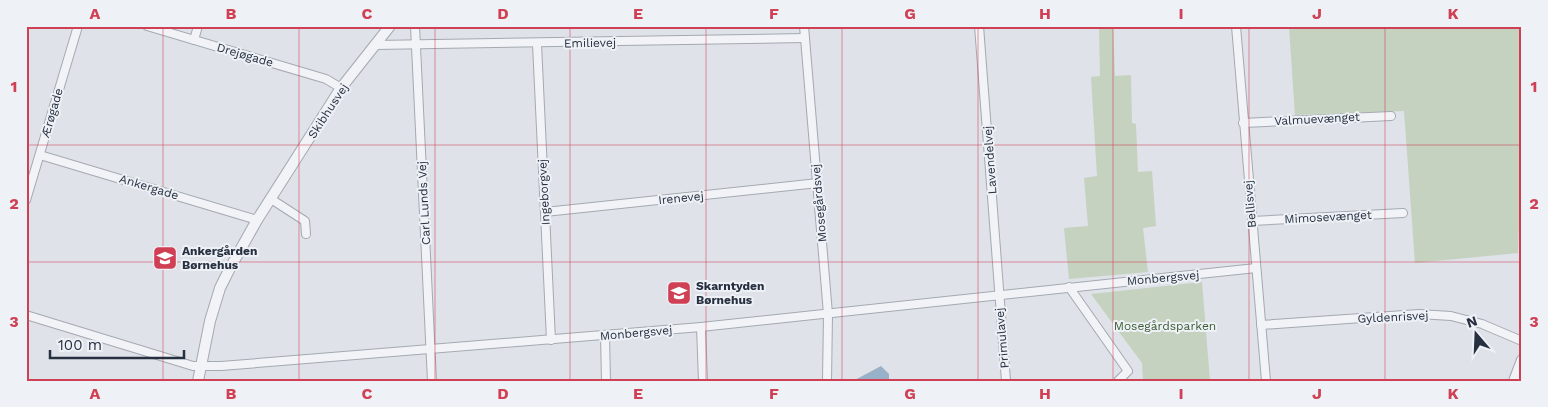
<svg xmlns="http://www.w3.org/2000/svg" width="1548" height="407" font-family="'Work Sans',sans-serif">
<rect width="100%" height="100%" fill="#dfe2e8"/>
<g fill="#c4d2bf">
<path d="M1099,26H1113L1115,76L1131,75L1132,123L1136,124L1138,172L1152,171L1156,226L1143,228L1148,272L1069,279L1064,228L1088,226L1084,178L1097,176L1091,77L1100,76Z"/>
<path d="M1289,26H1522V220L1519,224L1518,253L1415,263L1404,111L1295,115Z"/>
<path d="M1202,282L1210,381H1143L1142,363L1091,294Z"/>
</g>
<path fill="#99b0c9" d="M881,366L889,374V381H853Z"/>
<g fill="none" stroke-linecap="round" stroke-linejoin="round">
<defs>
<g id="minor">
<path d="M147,26L326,79L341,88"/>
<path d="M415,26L432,381"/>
<path d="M804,26L828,314L827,381"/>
<path d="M979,26L1006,381"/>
<path d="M1236,26L1266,381"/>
<path d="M194,40L198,26"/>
<path d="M537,44L551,340"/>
<path d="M375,45L805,38"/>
<path d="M1243,123L1391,116"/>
<path d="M40,155L257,220"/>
<path d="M271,199L305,221L306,234"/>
<path d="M26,200L78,26"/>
<path d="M545,212L818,183"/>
<path d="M1252,221L1403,213"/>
<path d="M1069,287L1128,371L1118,381"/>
<path d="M26,315L193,366H221L701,327L1256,268"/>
<path d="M1261,325L1419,314L1451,316L1482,324L1522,341"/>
<path d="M701,327L703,381"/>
<path d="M605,335L606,381"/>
</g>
<g id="tertiary">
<path d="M198,381L210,321L220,288L229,270L257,220L341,88L390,26"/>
<path d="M1514,381L1522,360"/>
</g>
</defs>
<use href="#minor" stroke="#a4a9b2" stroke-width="10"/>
<use href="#tertiary" stroke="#a4a9b2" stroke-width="12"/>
<use href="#minor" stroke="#f1f3f7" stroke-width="8"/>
<use href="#tertiary" stroke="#f1f3f7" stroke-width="10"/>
</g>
<path fill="none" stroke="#d04055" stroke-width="1" stroke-opacity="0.55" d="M163,26V381M299,26V381M435,26V381M570,26V381M706,26V381M842,26V381M978,26V381M1113,26V381M1249,26V381M1385,26V381M26,145H1522M26,262H1522"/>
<defs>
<symbol id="school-square" viewBox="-11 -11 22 22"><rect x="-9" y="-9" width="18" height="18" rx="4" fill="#d04055" stroke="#eef1f6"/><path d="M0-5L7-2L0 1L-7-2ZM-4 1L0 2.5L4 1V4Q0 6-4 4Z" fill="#fff"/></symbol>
</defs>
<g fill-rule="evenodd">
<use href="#school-square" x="151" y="244" width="28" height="28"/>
<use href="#school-square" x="665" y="279" width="28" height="28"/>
</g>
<g text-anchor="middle" stroke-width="4" stroke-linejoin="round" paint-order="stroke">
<g font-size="12" fill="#273040" stroke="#eef1f6">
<text transform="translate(590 43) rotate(-1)" y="4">Emilievej</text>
<text transform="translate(245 55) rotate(16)" y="4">Drejøgade</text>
<text transform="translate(328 111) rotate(-57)" y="4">Skibhusvej</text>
<text transform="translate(52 113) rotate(-74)" y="4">Ærøgade</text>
<text transform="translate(1317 119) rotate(-3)" y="4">Valmuevænget</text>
<text transform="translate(990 160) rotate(-94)" y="4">Lavendelvej</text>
<text transform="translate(149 187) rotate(17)" y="4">Ankergade</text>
<text transform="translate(544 192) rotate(-93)" y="4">Ingeborgvej</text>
<text transform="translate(681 198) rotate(-6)" y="4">Irenevej</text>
<text transform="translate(424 203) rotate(-93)" y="4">Carl Lunds Vej</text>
<text transform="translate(819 203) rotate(-95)" y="4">Mosegårdsvej</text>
<text transform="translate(1250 204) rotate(-95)" y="4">Bellisvej</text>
<text transform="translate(1328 217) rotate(-3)" y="4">Mimosevænget</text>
<text transform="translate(1163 278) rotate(-5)" y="4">Monbergsvej</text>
<text transform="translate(1393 317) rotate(-3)" y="4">Gyldenrisvej</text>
<text transform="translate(636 333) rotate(-5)" y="4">Monbergsvej</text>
<text transform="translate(1002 338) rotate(-95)" y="4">Primulavej</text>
</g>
<g font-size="12" font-weight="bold" fill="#273040" stroke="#eef1f6" text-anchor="start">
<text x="182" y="255">Ankergården<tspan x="182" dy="14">Børnehus</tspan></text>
<text x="696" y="290">Skarntyden<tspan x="696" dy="14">Børnehus</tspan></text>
</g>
<g font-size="12" fill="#3b5c34" stroke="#eef1f6">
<text x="1165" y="330">Mosegårdsparken</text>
</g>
</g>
<rect width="1548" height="407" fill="none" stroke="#eef1f6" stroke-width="55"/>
<g transform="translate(1476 334) rotate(341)" stroke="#eef1f6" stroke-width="4" paint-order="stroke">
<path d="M0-4L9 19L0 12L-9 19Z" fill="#273040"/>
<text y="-8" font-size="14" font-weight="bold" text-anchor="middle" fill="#273040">N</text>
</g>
<path d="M50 350v8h134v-8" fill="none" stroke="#273040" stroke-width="2.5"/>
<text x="58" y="350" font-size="15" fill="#273040" stroke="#eef1f6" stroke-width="4" paint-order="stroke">100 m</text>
<rect x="28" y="28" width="1492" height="352" fill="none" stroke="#d04055" stroke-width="2"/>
<g font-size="16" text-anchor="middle" font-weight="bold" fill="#d04055">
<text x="95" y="19">A</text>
<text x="231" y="19">B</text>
<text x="367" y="19">C</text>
<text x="503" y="19">D</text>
<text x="638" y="19">E</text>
<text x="774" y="19">F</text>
<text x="910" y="19">G</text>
<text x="1045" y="19">H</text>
<text x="1181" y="19">I</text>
<text x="1317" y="19">J</text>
<text x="1453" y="19">K</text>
<text x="14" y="92">1</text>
<text x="1534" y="92">1</text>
<text x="14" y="209">2</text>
<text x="1534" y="209">2</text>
<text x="14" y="327">3</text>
<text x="1534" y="327">3</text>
<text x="95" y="399">A</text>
<text x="231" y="399">B</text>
<text x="367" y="399">C</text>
<text x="503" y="399">D</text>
<text x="638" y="399">E</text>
<text x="774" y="399">F</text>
<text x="910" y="399">G</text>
<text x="1045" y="399">H</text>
<text x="1181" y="399">I</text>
<text x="1317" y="399">J</text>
<text x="1453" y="399">K</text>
</g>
</svg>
